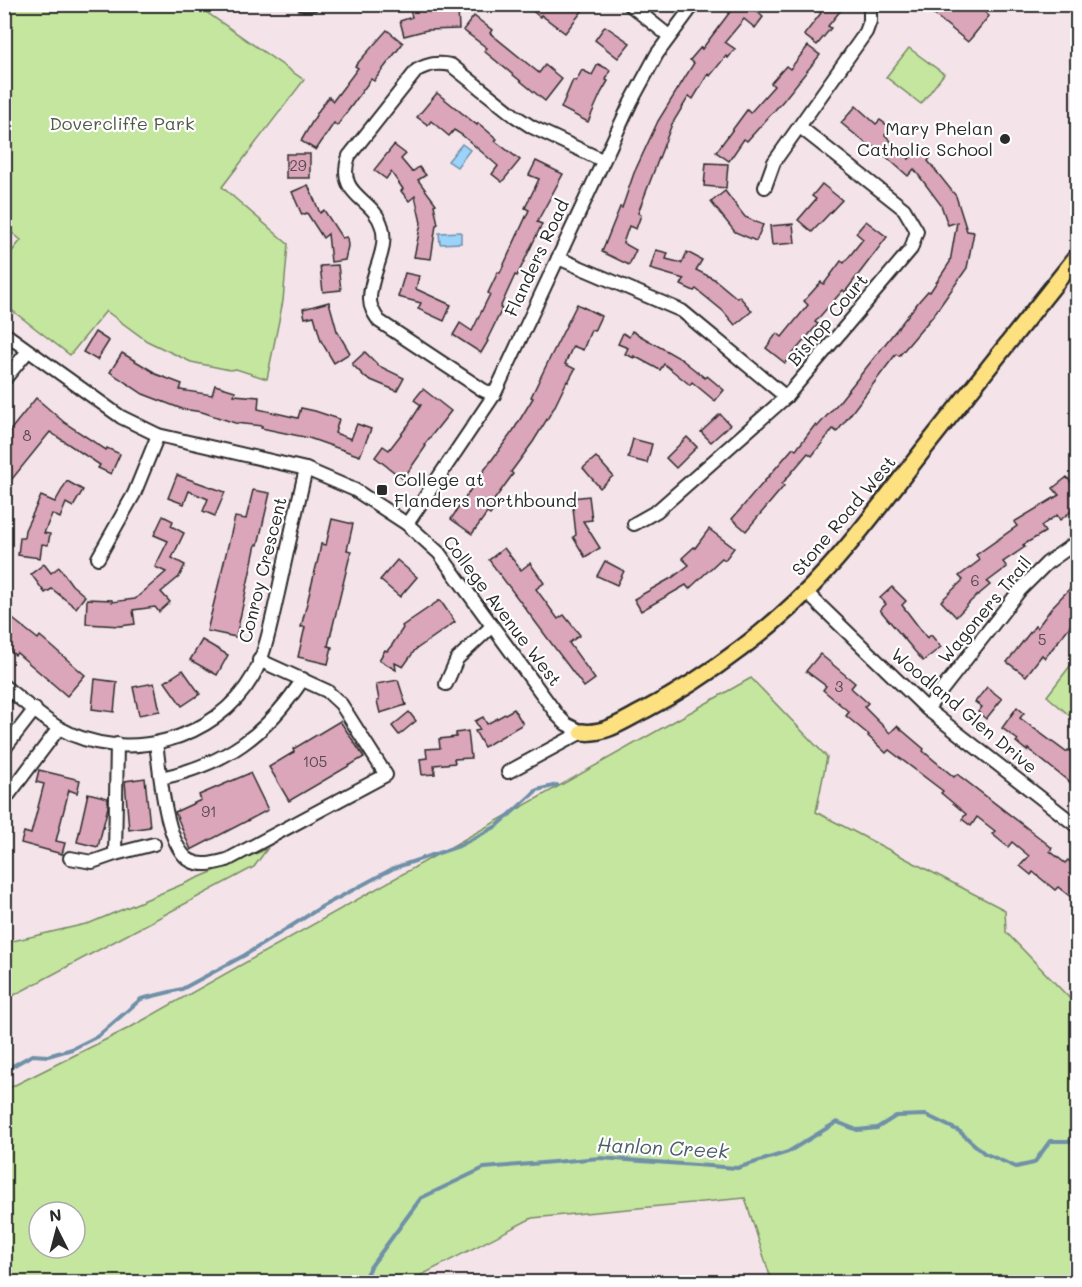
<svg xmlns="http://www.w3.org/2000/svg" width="1082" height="1287" font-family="Mali,sans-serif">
<rect width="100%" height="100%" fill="#f4e4ea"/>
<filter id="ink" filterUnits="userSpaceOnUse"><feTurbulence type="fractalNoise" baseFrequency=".0167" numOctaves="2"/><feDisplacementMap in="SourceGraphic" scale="12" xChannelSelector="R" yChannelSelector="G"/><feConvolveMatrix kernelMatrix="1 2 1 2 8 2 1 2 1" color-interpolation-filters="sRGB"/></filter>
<g filter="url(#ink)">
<g fill="#c4e69f" stroke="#788865" stroke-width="1.5" fill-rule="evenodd">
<path d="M5,4L196,5L304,80L222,187L288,244L283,301L267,379L236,369L230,370L191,362L147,341L106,311L70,355L5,305V260L21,240L5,227Z"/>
<path d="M909,48L944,74L921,104L886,77Z"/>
<path d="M1077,657V722L1047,696Z"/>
<path d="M751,678L827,757L816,812L1005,910L1006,932L1077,1006V1282H772L745,1198L532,1218L408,1282H5V1090L131,1027ZM39,1212H75V1248H39Z"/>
<path d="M267,849L254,867L5,1000L4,943L90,923Z"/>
</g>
<g fill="#9cd3fb" stroke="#6f90a8" stroke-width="1.5">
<path d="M462,144L470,150L457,167L448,161Z"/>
<path d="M461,232V243L440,244L439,233Z"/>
</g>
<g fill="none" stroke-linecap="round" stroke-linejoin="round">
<g stroke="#6f90a8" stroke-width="4">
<path d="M4,1071L32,1055L48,1056L72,1049L98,1036L141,999L182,989L245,955L323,906L394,868L459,846L497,826L537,790L557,785"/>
<path d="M362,1282L369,1269L421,1198L484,1168L600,1158L737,1168L788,1152L837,1122L857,1130L877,1128L896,1116L926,1115L959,1131L984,1153L1016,1167L1034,1163L1050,1141H1078"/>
</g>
</g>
<g fill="#dba5ba" stroke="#2b2b2b" stroke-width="1.5">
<path d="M524,4H577L583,10L565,33L541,15L540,17Z"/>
<path d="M736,4H756L753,8L763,17L755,28L744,19L725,42L735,49L728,58L726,56L710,76L708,74L693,99L689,96L672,124L638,213L641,215L636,229L629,226L623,243L636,250L629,265L602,252L620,207L622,208L634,173L658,121L694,63L690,60L701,47L702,49Z"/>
<path d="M811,4H834L841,10L828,26L831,28L817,45L804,35L821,13Z"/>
<path d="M921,4H976L989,16L968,42Z"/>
<path d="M421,7V9L458,8L459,29L427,30L404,36L400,21L412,17L410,10Z"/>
<path d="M474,16L492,30L490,33L539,73L545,65L562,79L545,101L484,51L487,48L463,30Z"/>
<path d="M605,26L630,43L618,58L595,40Z"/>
<path d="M387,30L403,43L383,69L374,81L371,79L337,126L334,123L316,150L301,141L319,110L329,97L333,101L358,68L355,66Z"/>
<path d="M808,46L820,55L783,101L747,141L744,139L729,161L716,152L747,110L750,113L774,86L771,83L786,66L790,69Z"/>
<path d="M598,64L610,70L606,80L608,81L601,93L588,122L561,108L573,80L576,81L582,70L592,75Z"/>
<path d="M437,93L477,125L478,123L497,139L495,141L520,160L502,182L492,174L498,166L462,135L454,130L449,136L431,121L428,125L417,117Z"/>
<path d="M856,106L876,124L880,120L891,128L885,135L909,159L917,148L930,158L928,161L956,196L967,231L974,232L967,268L933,316L899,356L896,354L837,432L833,429L812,456L808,453L782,484L784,486L746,531L732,519L793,448L796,450L815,425L817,427L839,402L920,300L928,291L930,292L950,262L957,222L948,225L941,205L914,169L908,176L875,147L874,150L841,123Z"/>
<path d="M394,145L406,154L401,159L412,172L419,167L426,175L418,180L436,204L434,205L438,224L436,225L431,259L414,257L421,223L415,196L409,201L401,191L403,189L391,172L386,179L374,170Z"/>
<rect x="286" y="154" width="24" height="24"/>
<path d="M536,161L563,174L537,222L542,224L517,276L515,275L500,308L502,309L487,340L488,341L481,353L453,335L460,323L472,331L490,294L488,293L498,272L500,273L529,210L525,208L539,179L529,175Z"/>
<path d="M706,163L728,164L726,188L704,186Z"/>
<path d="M822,184L842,200L812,232L798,220L816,199L812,196Z"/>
<path d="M308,185L320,213L324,210L342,238L347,237L348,246L345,260L331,262L328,234L323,238L307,213L302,215L292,192Z"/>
<path d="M725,191L745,217L763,225L756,241L735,232L711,202Z"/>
<path d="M866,221L887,237L845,292L843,290L815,322L818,324L785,363L766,348L777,333L782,337L808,305L804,301L821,282L824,284L841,261L844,263L863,239L856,233Z"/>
<path d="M793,224L795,243L772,245L770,226Z"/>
<path d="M656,250L668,253L666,259L682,263L687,252L702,260L696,270L714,279L737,298L739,296L752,311L735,325L723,311L696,289L694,291L681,285L684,279L650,269Z"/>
<path d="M338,265L341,290L323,292L320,266Z"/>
<path d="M405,273L419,276L416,289L451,305L444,321L418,309L421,303L398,297Z"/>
<path d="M329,302L337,331L350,353L334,363L321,341L314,316L305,318L303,309Z"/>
<path d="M577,304L601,316L594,331L591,330L583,350L573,346L565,364L575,369L568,382L567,381L554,408L533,442L511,472L513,474L494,500L498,503L490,515L487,513L472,534L451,519L477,480L513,431L533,398L531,397L544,370Z"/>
<path d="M632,331L681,359L705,378L707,376L724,390L715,401L692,382L690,385L664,364L660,370L634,356V358L625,354L628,348L618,344L623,333L629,337Z"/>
<path d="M95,332L109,341L97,360L83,352Z"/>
<path d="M365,352L379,366L404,378L397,391L366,378L352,364Z"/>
<path d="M122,353L154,372L153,373L182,384L180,390L212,395L215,385L235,391L234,395L259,397L258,409L298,418L301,408L315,411L339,419L335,433L351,439L357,424L371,429L360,456L309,438L261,428L262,426L235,423L202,412L182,409L143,394L110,372Z"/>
<path d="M423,389L451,411L424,445L426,446L403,479L375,457L383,446L389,450L409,424L421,405L414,400Z"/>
<path d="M36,398L65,423L106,450L107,448L120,454L111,474L98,468L100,465L50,432L4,489V438Z"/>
<path d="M720,414L730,425L711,442L701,432Z"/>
<path d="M687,437L697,447L676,468L666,458Z"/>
<path d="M633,439L652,444L647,463L628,458Z"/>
<path d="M596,457L613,476L600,488L583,468Z"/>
<path d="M177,475L225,492L215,516L203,511L208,499L189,491L184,504L168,498Z"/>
<path d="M1067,477L1074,486L1077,484V507L1060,520L1057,515L1041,526L1045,532L1023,545L1025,547L1003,562L1007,567L987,582L990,585L971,601L956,617L941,601L963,580L959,576L980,560L976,555L1017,526L1014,522L1059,495L1053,488Z"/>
<path d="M67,481L83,490L73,507L66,503L60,518L52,514L44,533L50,534L48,545L42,544L40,558L18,555L20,538H24L25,530L41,496L55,502Z"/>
<path d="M253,490L270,493L258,545L256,544L236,637L207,631L235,517L246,519Z"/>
<path d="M589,496L592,520L583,521L600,548L585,557L573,537L576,535L572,498Z"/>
<path d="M163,516L173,521L171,526L184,533L172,558L185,565L179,577L161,592L170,602L159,612L155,607L133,610L135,624L120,626L86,624L87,599L112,600V602L135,599L166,572L155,567L168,541L154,535Z"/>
<path d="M332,519L353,524L347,550L351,551L328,646L332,647L328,664L298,657L305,627H301L319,555L321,544L326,545Z"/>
<path d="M709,529L734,548L725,560L722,558L689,589L686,585L641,611L634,599L673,577L689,565L682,558L694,547L695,548Z"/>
<path d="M504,548L521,570L530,563L544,583L536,589L558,619L564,615L580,635L569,643L595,679L584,687L489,560Z"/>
<path d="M397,560L417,577L400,597L380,580Z"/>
<path d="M605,561L624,571L617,585L597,576Z"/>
<path d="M44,564L51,573L59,567L72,585L85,596L76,608L52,589L45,593L31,574Z"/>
<path d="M1077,581V613L1071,619L1074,621L1045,658L1042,655L1026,676L1007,662L1035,626L1037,628L1053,606Z"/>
<path d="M892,587L906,601L902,605L927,638L931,635L941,647L923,661L880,610L886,604L880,598Z"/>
<path d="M440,600L455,622L415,650L403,667L395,663L396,670L379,660L385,650L387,651L392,645L403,628L402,626Z"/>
<path d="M4,612L38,639L40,636L85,675L67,696L17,653L15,655L4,646Z"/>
<path d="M202,640L228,655L217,675L190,660Z"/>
<path d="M820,654L855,683L851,688L868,703L864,707L890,733L897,726L924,749L923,751L954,777L957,774L1040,838L1052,848L1050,851L1065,863L1068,860L1077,868V902L1058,887L1055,890L1033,872L1031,875L1020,866L1029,856L1012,842L1008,847L992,834L995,831L977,817L971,826L962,819L966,814L941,793L943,791L889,750L886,753L868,736L869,735L846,716L849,712L823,690L826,686L806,671Z"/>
<path d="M183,670L200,694L182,706L165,682Z"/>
<path d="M95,679L117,682L114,712L92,709Z"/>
<path d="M398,680L406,705L380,713L377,701L379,700L376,684Z"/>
<path d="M154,683L160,711L139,715L133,687Z"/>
<path d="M987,687L1002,699L986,719L978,712L982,707L975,702Z"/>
<path d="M1017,707L1024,713L1020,718L1066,752L1068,750L1077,757V788L1028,749L1027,751L1016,742L1018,740L1002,728Z"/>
<path d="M514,709L523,724L484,747L475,731L480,730L475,721L483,717L487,724Z"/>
<path d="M409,712L416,721L399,735L392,726Z"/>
<path d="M340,721L364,757L289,801L269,767L294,752L293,749Z"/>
<path d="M468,731L471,758L454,759L455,763L434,765L435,774L422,775L420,759L427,758L426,749L440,748L439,739L456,737V733Z"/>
<path d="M39,770L80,780L77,793L69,790L56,841L65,843L62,854L21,843L24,832L31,834L44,784L36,782Z"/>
<path d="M250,773L268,810L191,850L175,812L201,800L199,795Z"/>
<path d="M145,778L150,827L129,830L125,781Z"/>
<path d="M88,793L108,798V807L98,847L77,842Z"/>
</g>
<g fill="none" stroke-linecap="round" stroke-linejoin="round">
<defs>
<g id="minor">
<path d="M303,4H312"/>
<path d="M629,4L669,36"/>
<path d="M765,187L774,162L866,32L870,21V4"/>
<path d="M558,258L682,311L786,397"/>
<path d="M4,333L121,417L158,435L306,469L355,490L407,524L439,553L558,716L566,724L582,732"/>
<path d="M4,380L28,351"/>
<path d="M494,395L483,390L379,321C375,315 370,308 370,300C369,276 389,251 382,227C374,197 335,197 349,156L417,70C429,64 437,62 451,65L515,116L532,127L602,160"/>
<path d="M407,524L494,395L631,102L657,54L694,4"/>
<path d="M634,524L657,511L786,397L911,249L917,231L904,209L800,127"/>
<path d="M98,558L134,494L158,435"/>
<path d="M806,592L927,709L1078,827"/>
<path d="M446,684L457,659L492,626"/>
<path d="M4,686C22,700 40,717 59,728C124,765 216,741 253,676C266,653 272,618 278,593C287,552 296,510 306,469"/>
<path d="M927,709L1020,590L1047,563L1078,541"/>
<path d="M156,743C160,770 165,848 191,861C203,867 215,863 227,860L386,775L341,704L327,691L259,660"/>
<path d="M117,744L115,854L154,844"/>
<path d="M4,749L35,709"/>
<path d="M508,772L582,732"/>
<path d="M161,778C226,764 266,735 303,679"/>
<path d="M4,801L59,728"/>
<path d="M70,858L92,862L115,854"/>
</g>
<path id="major" d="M582,732C605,735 625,720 645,710C707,678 779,624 825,572C862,532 894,487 928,444C978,381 1028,318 1078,255"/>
</defs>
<use href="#minor" stroke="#2b2b2b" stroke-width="16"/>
<use href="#major" stroke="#2b2b2b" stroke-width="20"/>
<use href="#minor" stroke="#fff" stroke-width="12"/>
<use href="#major" stroke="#fde080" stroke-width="15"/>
</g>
</g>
<g fill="#2b2b2b" stroke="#fff" stroke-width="2">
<circle cx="1005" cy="139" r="6"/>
<rect x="376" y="484" width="12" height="12" rx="3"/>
</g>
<g text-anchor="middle" stroke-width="4.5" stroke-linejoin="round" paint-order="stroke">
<g font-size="15" fill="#574a4f">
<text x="298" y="171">29</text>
<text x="27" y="441">8</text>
<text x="975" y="586">6</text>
<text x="1042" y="645">5</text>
<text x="839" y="692">3</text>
<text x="315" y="767">105</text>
<text x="209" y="817">91</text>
</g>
<g font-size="18" fill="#515a48" stroke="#fff">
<text x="122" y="130">Dovercliffe Park</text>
</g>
<g font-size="18" fill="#2b2b2b" stroke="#fff" text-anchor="end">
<text x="993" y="135">Mary Phelan<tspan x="993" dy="21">Catholic School</tspan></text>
<text x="394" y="486" text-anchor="start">College at<tspan x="394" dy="21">Flanders northbound</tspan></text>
</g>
<g font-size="18" fill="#2b2b2b" stroke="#fff">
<text transform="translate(537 258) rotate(-65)" y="6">Flanders Road</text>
<text transform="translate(828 320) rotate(-50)" y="6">Bishop Court</text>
<text transform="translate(844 516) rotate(-50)" y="6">Stone Road West</text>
<text transform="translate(263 570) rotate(-76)" y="6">Conroy Crescent</text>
<text transform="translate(985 610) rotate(-50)" y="6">Wagoners Trail</text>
<text transform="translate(502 611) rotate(53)" y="6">College Avenue West</text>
<text transform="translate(964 711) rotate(40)" y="6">Woodland Glen Drive</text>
</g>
<g font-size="20" font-style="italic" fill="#4d5d69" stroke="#fff">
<text transform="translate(663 1148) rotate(3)" y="7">Hanlon Creek</text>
</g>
</g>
<rect width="1082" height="1287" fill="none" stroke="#fff" stroke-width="24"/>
<rect x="12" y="12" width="1058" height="1263" fill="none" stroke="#2b2b2b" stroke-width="2" filter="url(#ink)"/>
<g transform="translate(57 1230) rotate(354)"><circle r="28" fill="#ffffff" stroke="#aaaaaa" stroke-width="1.5"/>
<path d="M0-4.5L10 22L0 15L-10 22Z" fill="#2b2b2b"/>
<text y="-9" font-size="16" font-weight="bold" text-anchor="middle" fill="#2b2b2b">N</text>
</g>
</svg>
